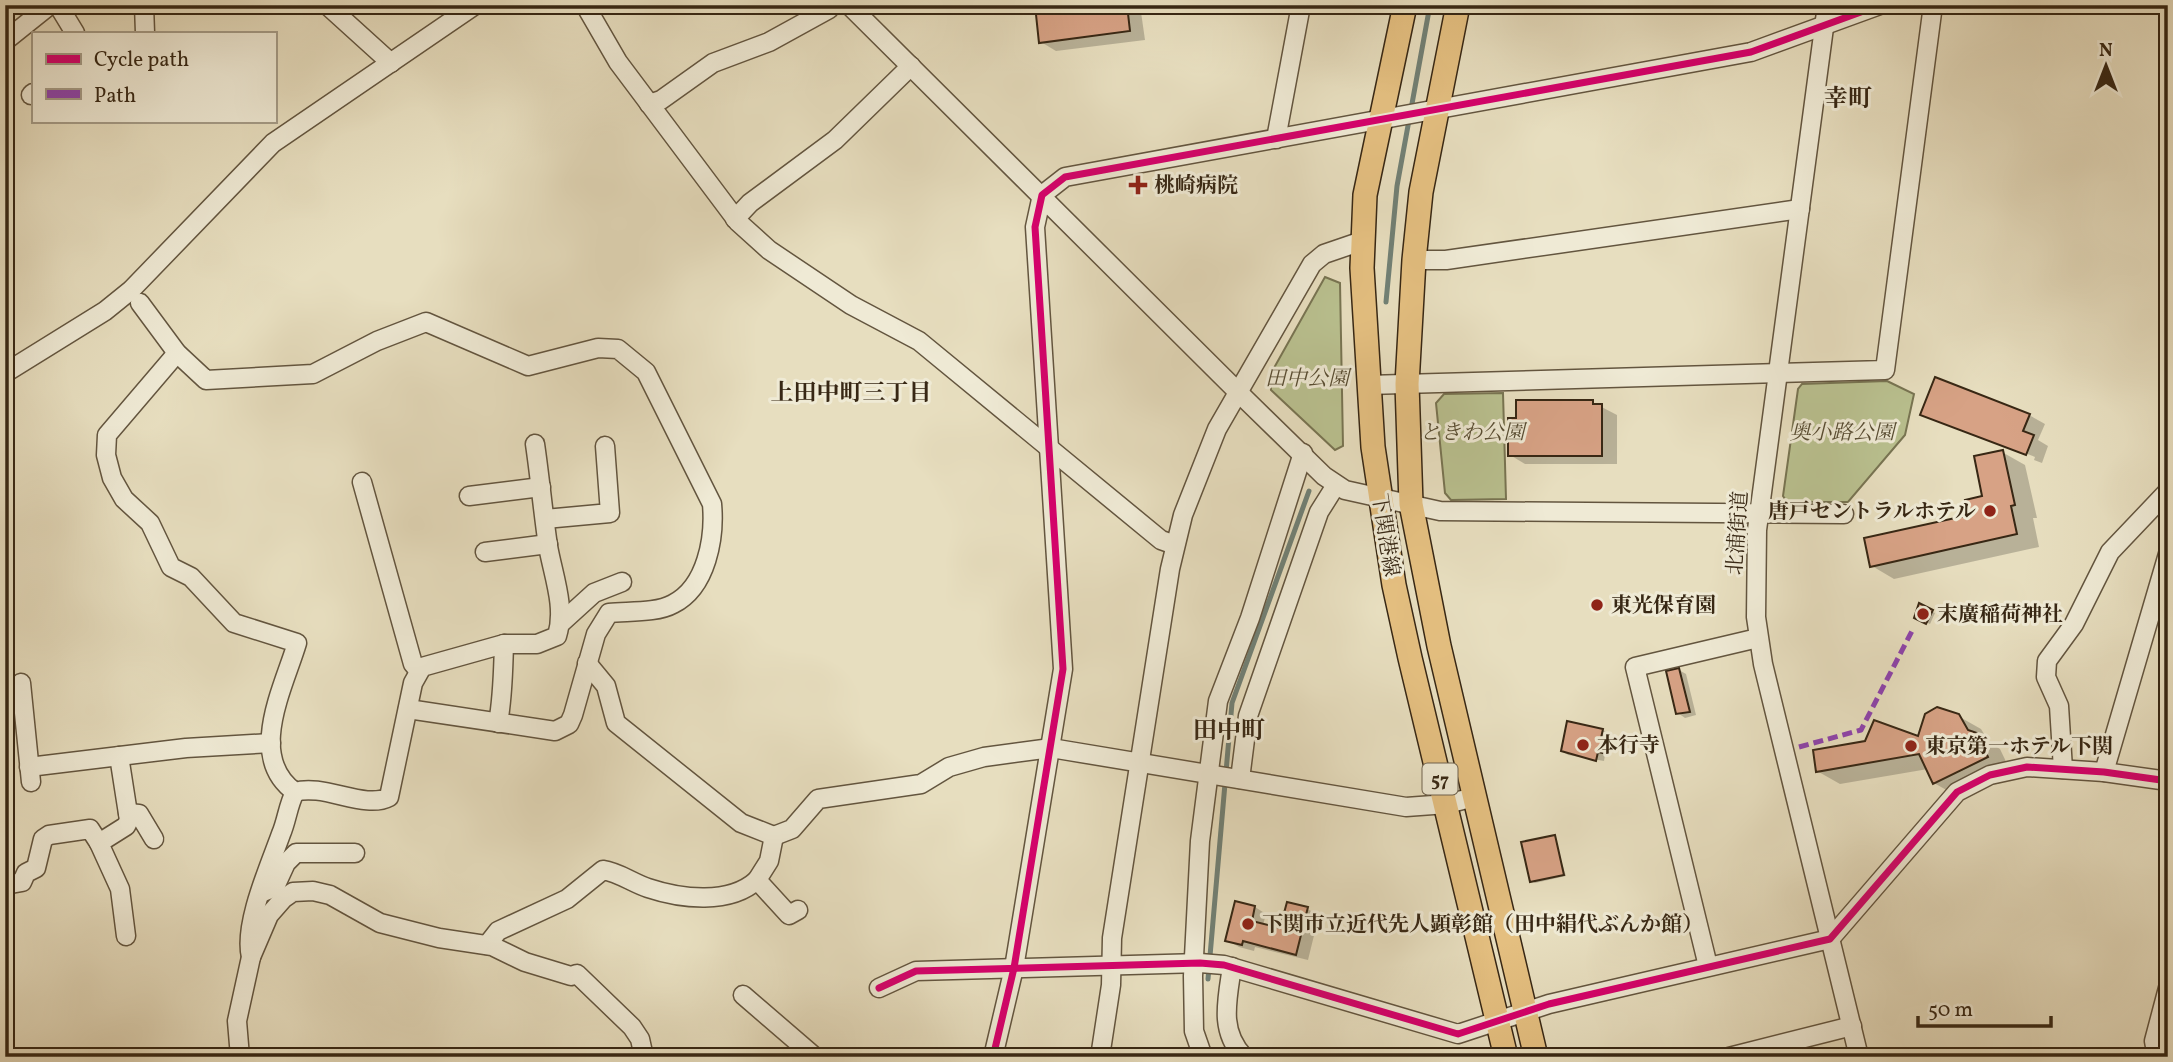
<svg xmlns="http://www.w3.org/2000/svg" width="2173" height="1062" font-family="Vollkorn,'Noto Serif JP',serif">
<rect width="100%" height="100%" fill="#e7debf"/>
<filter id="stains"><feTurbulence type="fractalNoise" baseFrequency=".00286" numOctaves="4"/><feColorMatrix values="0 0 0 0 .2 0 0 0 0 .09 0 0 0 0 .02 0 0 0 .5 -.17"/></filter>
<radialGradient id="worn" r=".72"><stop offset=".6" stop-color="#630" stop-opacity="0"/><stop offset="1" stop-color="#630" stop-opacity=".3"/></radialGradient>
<g fill="#b9c08f" stroke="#787452" stroke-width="2">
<path d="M1325,277L1340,283L1343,446L1335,450L1271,390L1270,375Z"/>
<path d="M1887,381L1914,394L1905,435L1848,502H1787L1783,496L1798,389L1802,384Z"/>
<path d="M1503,393L1506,499L1451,500L1445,493L1436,403L1444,394Z"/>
</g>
<g fill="#0003">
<path d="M1036,5H1140L1145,40L1056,51L1041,42Z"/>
<path d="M1592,402L1617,415V464H1525L1510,455Z"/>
<path d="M1923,414L2029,415L2045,424L2038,440L2048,446L2042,463L2034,460L2035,457L1937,419V422Z"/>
<path d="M2002,452L2025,465L2037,518H2033L2039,547L1894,579L1872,566L1971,517L1984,497Z"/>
<path d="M1920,606L1935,613L1930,624L1916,617Z"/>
<path d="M1679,670L1686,674L1696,715L1685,718L1678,713Z"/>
<path d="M1958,716L1981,729L1989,742L2000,749L2010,770L1957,796L1934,783L1928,769L1840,784L1817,771L1919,738Z"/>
<path d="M1603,730L1610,734L1608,742L1612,744L1610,756L1605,755L1604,761L1568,755L1562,751Z"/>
<path d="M1554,837L1566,876L1535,883L1532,881Z"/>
<path d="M1255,907L1266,914L1263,925L1282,930L1307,909L1319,915L1308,960L1255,947L1254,951L1239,947L1227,940Z"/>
</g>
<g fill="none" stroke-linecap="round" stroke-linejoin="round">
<g stroke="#718075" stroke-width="5">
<path d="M1386,302L1397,186L1430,5"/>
<path d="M1208,979L1232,703L1309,491"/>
</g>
</g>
<g fill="#d7a285" stroke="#372714" stroke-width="2">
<path d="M1035,5H1127L1130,31L1039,43Z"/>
<path d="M1935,377L2030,414L2023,431L2034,435L2026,455L1920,415Z"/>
<path d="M1516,400H1593V404H1602V456H1508V418H1516Z"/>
<path d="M2003,450L2015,505L2011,506L2017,534L1870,567L1864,538L1969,515L1965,500L1982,496L1974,456Z"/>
<path d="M1919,603L1933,610L1926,624L1914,618Z"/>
<path d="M1679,668L1690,712L1676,714L1666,671Z"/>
<path d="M1937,707L1959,714L1968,730L1977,733L1988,757L1933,784L1919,754L1816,772L1813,750L1865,741L1874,720L1918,736L1925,714Z"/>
<path d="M1567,721L1603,729L1601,738H1606L1603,753L1598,752L1596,761L1561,751Z"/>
<path d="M1555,835L1564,875L1530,882L1521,842Z"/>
<path d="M1235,901L1255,906L1252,921L1280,928L1287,902L1308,907L1296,955L1243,941L1242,945L1225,941Z"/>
</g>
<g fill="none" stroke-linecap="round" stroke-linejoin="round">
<defs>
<g id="minor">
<path d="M58,5L75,33"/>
<path d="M144,5L145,33"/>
<path d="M327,5L391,63"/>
<path d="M585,5L618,62L738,222L769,250L851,305L919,341L1161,540L1175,545"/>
<path d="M849,5L1239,393L1324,476L1345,490L1440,511L1844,514"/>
<path d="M1827,5L1757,530L1756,617L1763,664L1859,1057"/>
<path d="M5,41L50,5"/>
<path d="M31,95L33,93"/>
<path d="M649,104L661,100L713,63L769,42L829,9"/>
<path d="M1276,139L1301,5"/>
<path d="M735,219L750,203L835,140L911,66"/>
<path d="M1414,260H1446L1800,209"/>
<path d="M140,303L177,353L206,380L313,374L377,341L426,322L528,366L598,348L618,349L646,372L712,504C715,537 707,587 673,604C657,613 628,611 609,613L596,634L573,715L569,724L555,731L408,709"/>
<path d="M177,353L107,435L106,455L112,478L124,499L150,523L171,567L191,577L234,623L297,643C284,687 246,757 295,792C323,783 365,810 389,797L413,683L422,667L504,644H537L557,636C566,607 553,575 548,546C543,512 540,478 535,444"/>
<path d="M5,373L105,311L131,290L273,143L475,5"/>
<path d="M1368,385L1885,370L1933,5"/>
<path d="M362,482L413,664L419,671"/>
<path d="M469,496L541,487"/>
<path d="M545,519L610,513L605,446"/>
<path d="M485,552L548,544"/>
<path d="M561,623L594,593L622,582"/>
<path d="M587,663L606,686L616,723L741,823L774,836L792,829L818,799L921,784L949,767L984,757L1051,748L1406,807L1447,804L1474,797"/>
<path d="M21,683L31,782"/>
<path d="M498,723C503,696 503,672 504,644"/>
<path d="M119,756L129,820L126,826L99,843L120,889L126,936"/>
<path d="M29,767L186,748L271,743"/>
<path d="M2063,769L2059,706L2046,677L2047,661L2074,624L2110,552L2168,491"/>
<path d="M2104,772L2168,554"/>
<path d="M1240,779L1248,716L1319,512L1336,485"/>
<path d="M128,813L139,814L154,839"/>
<path d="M757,880L769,861L774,836"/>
<path d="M5,885L22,882L26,873L36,868L43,839L49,835L90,829L99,843"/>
<path d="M261,893L275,887L286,863L296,853H355"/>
<path d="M487,945L498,931L567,899L603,870C618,872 633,883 648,888C681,899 730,905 757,880L789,915L798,910"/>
<path d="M251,957L269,915L283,899L293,892L313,891L330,895L380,923L439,938L492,946L525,962L571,976L577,974L632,1027L640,1039L644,1057"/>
<path d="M1708,966L1635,667L1758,638"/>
<path d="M1232,967C1227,1001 1219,1031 1244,1057"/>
<path d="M879,988L916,971L1200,963L1224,965L1458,1034L1549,1004L1830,939L1957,792L1990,775L2027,767L2104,772L2168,781"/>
<path d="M743,995L815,1057"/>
<path d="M240,1057L237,1021L251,957C243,925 270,865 281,834C287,820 288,805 295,792"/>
<path d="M993,1057L1014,968L1063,669L1035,227L1042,195L1065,177L1751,52L1880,5"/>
<path d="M1100,1057L1111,985L1112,938L1170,569L1183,515L1217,429L1312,264L1324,254L1362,241"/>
<path d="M1203,1057L1194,1031L1193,976L1200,841L1218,701L1250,618L1303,453"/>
<path d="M1729,1057L1852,1026"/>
<path d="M2157,1057L2154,1041L2168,988"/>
</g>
<g id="major">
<path d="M1405,5L1365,195L1362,268L1373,447L1394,585L1410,658L1506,1057"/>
<path d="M1458,5L1421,192L1414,260L1407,384L1411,504L1439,646L1536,1057"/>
</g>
</defs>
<use href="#minor" stroke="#63553f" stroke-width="21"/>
<use href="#major" stroke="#372714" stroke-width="26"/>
<use href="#minor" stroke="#efead5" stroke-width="18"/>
<use href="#major" stroke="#e4bf80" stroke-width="23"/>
<path stroke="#8e44ad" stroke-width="5" stroke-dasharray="10 5" stroke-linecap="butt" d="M1799,747L1861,730L1913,629"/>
<defs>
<g id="cycleway">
<path d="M879,988L916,971L1200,963L1224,965L1458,1034L1549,1004L1830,939L1957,792L1990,775L2027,767L2104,772L2168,781"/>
<path d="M993,1057L1014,968L1063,669L1035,227L1042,195L1065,177L1751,52L1880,5"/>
</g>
</defs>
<use href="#cycleway" stroke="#efead5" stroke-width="11"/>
<use href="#cycleway" stroke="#d6006c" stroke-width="7"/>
</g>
<g fill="#8f2418" stroke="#efead5" stroke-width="2.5">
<path d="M1134.5 174.5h7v7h7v7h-7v7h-7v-7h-7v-7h7z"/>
<circle cx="1990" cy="511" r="7"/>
<circle cx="1597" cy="605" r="7"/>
<circle cx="1923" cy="614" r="7"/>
<circle cx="1583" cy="745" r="7"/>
<circle cx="1911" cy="746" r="7"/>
<circle cx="1248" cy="924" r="7"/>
</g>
<g text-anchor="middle" stroke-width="6" stroke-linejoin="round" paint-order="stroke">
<rect fill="#efead5" stroke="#6e624e" stroke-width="2" x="1422.5" y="763.5" width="35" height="31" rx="5"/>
<g font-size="19" font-weight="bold" fill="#372714">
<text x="1440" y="786">57</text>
</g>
<g font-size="21" font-weight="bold" fill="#372714" stroke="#efead5" text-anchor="start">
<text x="1154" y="192">桃崎病院</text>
<text x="1976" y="518" text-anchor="end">唐戸セントラルホテル</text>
<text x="1611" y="612">東光保育園</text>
<text x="1937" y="621">末廣稲荷神社</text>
<text x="1597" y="752">本行寺</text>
<text x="1925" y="753">東京第一ホテル下関</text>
<text x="1262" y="931">下関市立近代先人顕彰館（田中絹代ぶんか館）</text>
</g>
<g font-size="21" font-style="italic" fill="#584d33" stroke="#efead5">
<text x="1307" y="385">田中公園</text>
<text x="1472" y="439">ときわ公園</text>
<text x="1842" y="439">奥小路公園</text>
</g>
<g font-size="21" fill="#372714" stroke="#efead5">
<text transform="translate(1737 533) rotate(-86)" y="7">北浦街道</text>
<text transform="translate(1386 535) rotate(81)" y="7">下関港線</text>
</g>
<g font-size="23" font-weight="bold" fill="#372714" stroke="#efead5">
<text x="851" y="400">上田中町三丁目</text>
</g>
<g font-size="24" font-weight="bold" fill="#372714" stroke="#efead5">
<text x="1848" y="106">幸町</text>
<text x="1229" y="738">田中町</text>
</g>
</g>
<rect width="2173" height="1062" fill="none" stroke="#e7debf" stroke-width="28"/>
<rect x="7" y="7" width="2159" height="1048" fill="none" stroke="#372714" stroke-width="3.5"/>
<rect x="14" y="14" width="2145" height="1034" fill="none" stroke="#372714" stroke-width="2"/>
<rect x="32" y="32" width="245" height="91" fill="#efead5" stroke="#a59c88" stroke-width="2"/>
<rect x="46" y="54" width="35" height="10" fill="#d6006c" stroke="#a59c88" stroke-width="2"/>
<text x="94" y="66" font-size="21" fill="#372714">Cycle path</text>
<rect x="46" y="89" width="35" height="10" fill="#8e44ad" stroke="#a59c88" stroke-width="2"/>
<text x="94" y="102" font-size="21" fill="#372714">Path</text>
<g transform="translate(2106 66)" stroke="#efead5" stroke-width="5" paint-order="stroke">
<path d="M0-5L12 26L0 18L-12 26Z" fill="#372714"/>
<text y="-10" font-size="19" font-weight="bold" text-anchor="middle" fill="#372714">N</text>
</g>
<path d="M1918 1016v10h133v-10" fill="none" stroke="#372714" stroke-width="3.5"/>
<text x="1928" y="1016" font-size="21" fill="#372714" stroke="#efead5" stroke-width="5" paint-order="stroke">50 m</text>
<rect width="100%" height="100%" filter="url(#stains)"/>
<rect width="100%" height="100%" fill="url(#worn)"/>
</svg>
